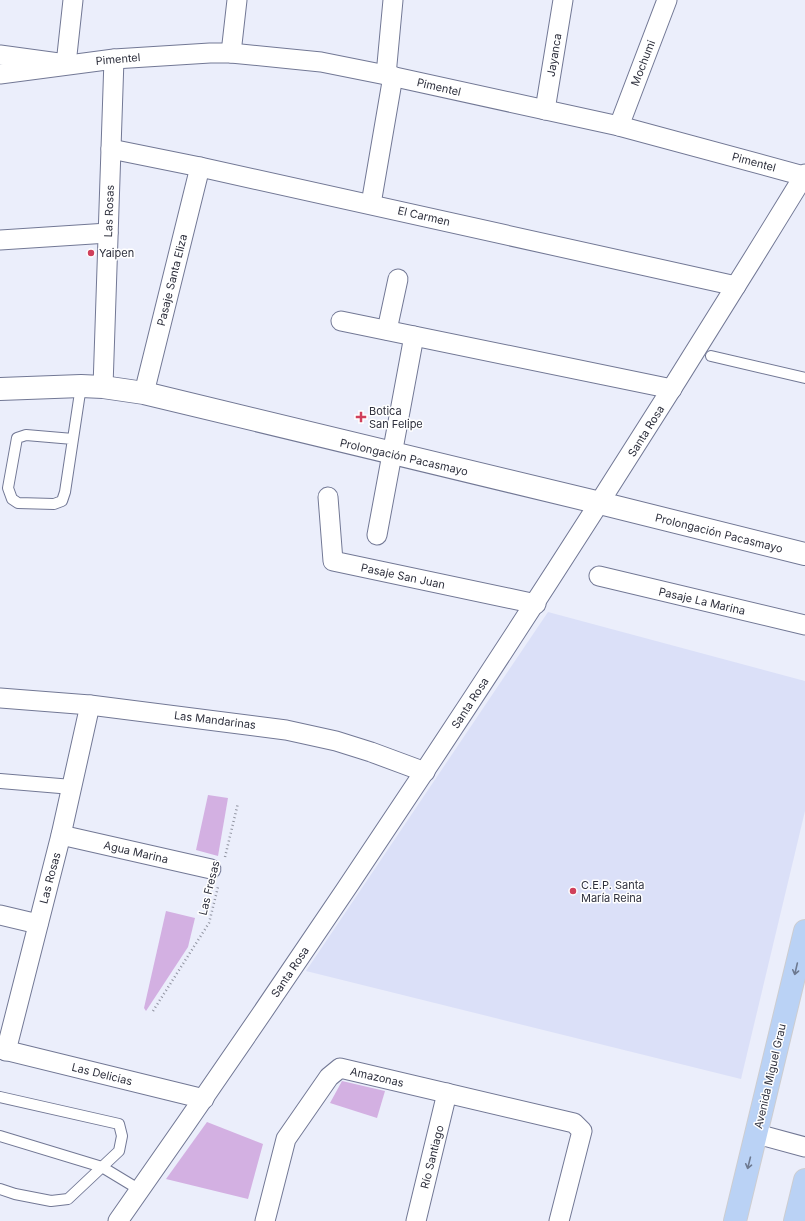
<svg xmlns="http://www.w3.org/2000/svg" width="805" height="1221" font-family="Inter,sans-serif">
<rect width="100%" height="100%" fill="#ebeefb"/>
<path fill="#dbe0f8" d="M548,612L805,681V811L741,1079L306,971Z"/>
<g fill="#d3b0e2">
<path d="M208,795L228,798L218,856L196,850Z"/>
<path d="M166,911L195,918L188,947L146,1011L144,1008Z"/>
<path d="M342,1081L385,1091L377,1118L330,1103Z"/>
<path d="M207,1122L263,1144L248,1199L166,1179Z"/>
</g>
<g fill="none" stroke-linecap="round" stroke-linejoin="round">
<defs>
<g id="service">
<path d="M711,356L805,378"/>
<path d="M73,439L26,435L17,438L8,488L12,499L18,503L54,504L62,501L65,492L81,386"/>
<path d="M0,1097L119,1124L122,1136L119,1151L68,1199L51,1201L15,1194L0,1189"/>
<path d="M0,1136L102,1167L140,1190"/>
</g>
<path id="pedestrian" d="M0,781L72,787"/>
<g id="minor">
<path d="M231,53L237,0"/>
<path d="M0,55L66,64L73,0"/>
<path d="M0,74L114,59L210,53H231L321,62L386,75L619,126L804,176"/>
<path d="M386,75L393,0"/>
<path d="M545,110L563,0"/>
<path d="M619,126L667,0"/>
<path d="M111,149L200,167L736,286"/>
<path d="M371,204L393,76"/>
<path d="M0,240L108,233"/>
<path d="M341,321L672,389"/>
<path d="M387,330L398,279"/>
<path d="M103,387L114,59"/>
<path d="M144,393L200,167"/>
<path d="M328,497L333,561L536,604"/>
<path d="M377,535L414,336"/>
<path d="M599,576L805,625"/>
<path d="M0,698L90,705L286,730L336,741L371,752L425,772"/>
<path d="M61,835L211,869"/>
<path d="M0,915L38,924"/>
<path d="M0,1049L204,1099"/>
<path d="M6,1051L61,835L90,705"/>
<path d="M757,1134L805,1147"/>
<path d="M118,1221C358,879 587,530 805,174"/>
<path d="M265,1221L286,1139L329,1077L340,1068L574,1123L582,1131L559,1221"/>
<path d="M416,1221L447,1093"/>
</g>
<path id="tertiary" d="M0,389L81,386L103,387L144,393L600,503L805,554"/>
<g id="primary">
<path d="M735,1221L805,931"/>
<path d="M795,1221L805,1180"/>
</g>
</defs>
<use href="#service" stroke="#727895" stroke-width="12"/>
<use href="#pedestrian" stroke="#727895" stroke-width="16"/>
<use href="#minor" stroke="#727895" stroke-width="21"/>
<use href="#tertiary" stroke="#727895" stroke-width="24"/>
<use href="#primary" stroke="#cdcdd0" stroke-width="24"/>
<g stroke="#9194a1" stroke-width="2.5" stroke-dasharray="1 3" stroke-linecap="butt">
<path d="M225,857L238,803"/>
<path d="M153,1011L209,923L218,887"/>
</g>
<use href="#service" stroke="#fff" stroke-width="10"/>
<use href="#pedestrian" stroke="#fff" stroke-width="14"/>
<use href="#minor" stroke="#fff" stroke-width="19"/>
<use href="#tertiary" stroke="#fff" stroke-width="22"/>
<use href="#primary" stroke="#bad2f5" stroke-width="22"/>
</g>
<defs><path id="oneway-shaft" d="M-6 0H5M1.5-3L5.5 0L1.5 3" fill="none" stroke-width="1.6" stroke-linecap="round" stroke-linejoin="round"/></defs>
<g stroke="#6d7990">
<use href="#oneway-shaft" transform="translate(796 969) rotate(103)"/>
<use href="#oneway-shaft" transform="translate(749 1163) rotate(104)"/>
</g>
<g fill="#d0405b" stroke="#fff" stroke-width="1.5">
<circle cx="91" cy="253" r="4"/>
<path d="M359 411h4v4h4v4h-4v4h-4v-4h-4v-4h4z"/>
<circle cx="573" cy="891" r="4"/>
</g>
<g text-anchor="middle" stroke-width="3" stroke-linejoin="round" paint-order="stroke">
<g font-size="11" fill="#2e303d" stroke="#fff">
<text transform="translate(554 55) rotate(-81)" y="4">Jayanca</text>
<text transform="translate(118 59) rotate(-5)" y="4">Pimentel</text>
<text transform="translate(643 63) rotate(-69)" y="4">Mochumi</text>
<text transform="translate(439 87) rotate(13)" y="4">Pimentel</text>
<text transform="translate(754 162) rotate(15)" y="4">Pimentel</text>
<text transform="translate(109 211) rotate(-88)" y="4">Las Rosas</text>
<text transform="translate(424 216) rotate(13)" y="4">El Carmen</text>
<text transform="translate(172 280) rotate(-76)" y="4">Pasaje Santa Eliza</text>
<text transform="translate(646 431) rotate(-58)" y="4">Santa Rosa</text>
<text transform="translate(404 457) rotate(13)" y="4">Prolongación Pacasmayo</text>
<text transform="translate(719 533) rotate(14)" y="4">Prolongación Pacasmayo</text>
<text transform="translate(403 576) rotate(12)" y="4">Pasaje San Juan</text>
<text transform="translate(702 601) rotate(13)" y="4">Pasaje La Marina</text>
<text transform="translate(470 703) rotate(-57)" y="4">Santa Rosa</text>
<text transform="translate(215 720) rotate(7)" y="4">Las Mandarinas</text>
<text transform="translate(136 852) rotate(13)" y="4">Agua Marina</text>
<text transform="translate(50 878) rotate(-75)" y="4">Las Rosas</text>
<text transform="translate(209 888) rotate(-76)" y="4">Las Fresas</text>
<text transform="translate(290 972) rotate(-56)" y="4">Santa Rosa</text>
<text transform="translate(102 1074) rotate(14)" y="4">Las Delicias</text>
<text transform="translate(770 1076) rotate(-77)" y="4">Avenida Miguel Grau</text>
<text transform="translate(377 1077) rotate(13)" y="4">Amazonas</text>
<text transform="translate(432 1157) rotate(-76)" y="4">Río Santiago</text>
</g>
<g font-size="11" fill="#2e303d" stroke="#fff" text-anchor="start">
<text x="99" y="257">Yaipen</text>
<text x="369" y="415">Botica<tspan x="369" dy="13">San Felipe</tspan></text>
<text x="581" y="889">C.E.P. Santa<tspan x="581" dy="13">María Reina</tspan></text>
</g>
</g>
</svg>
